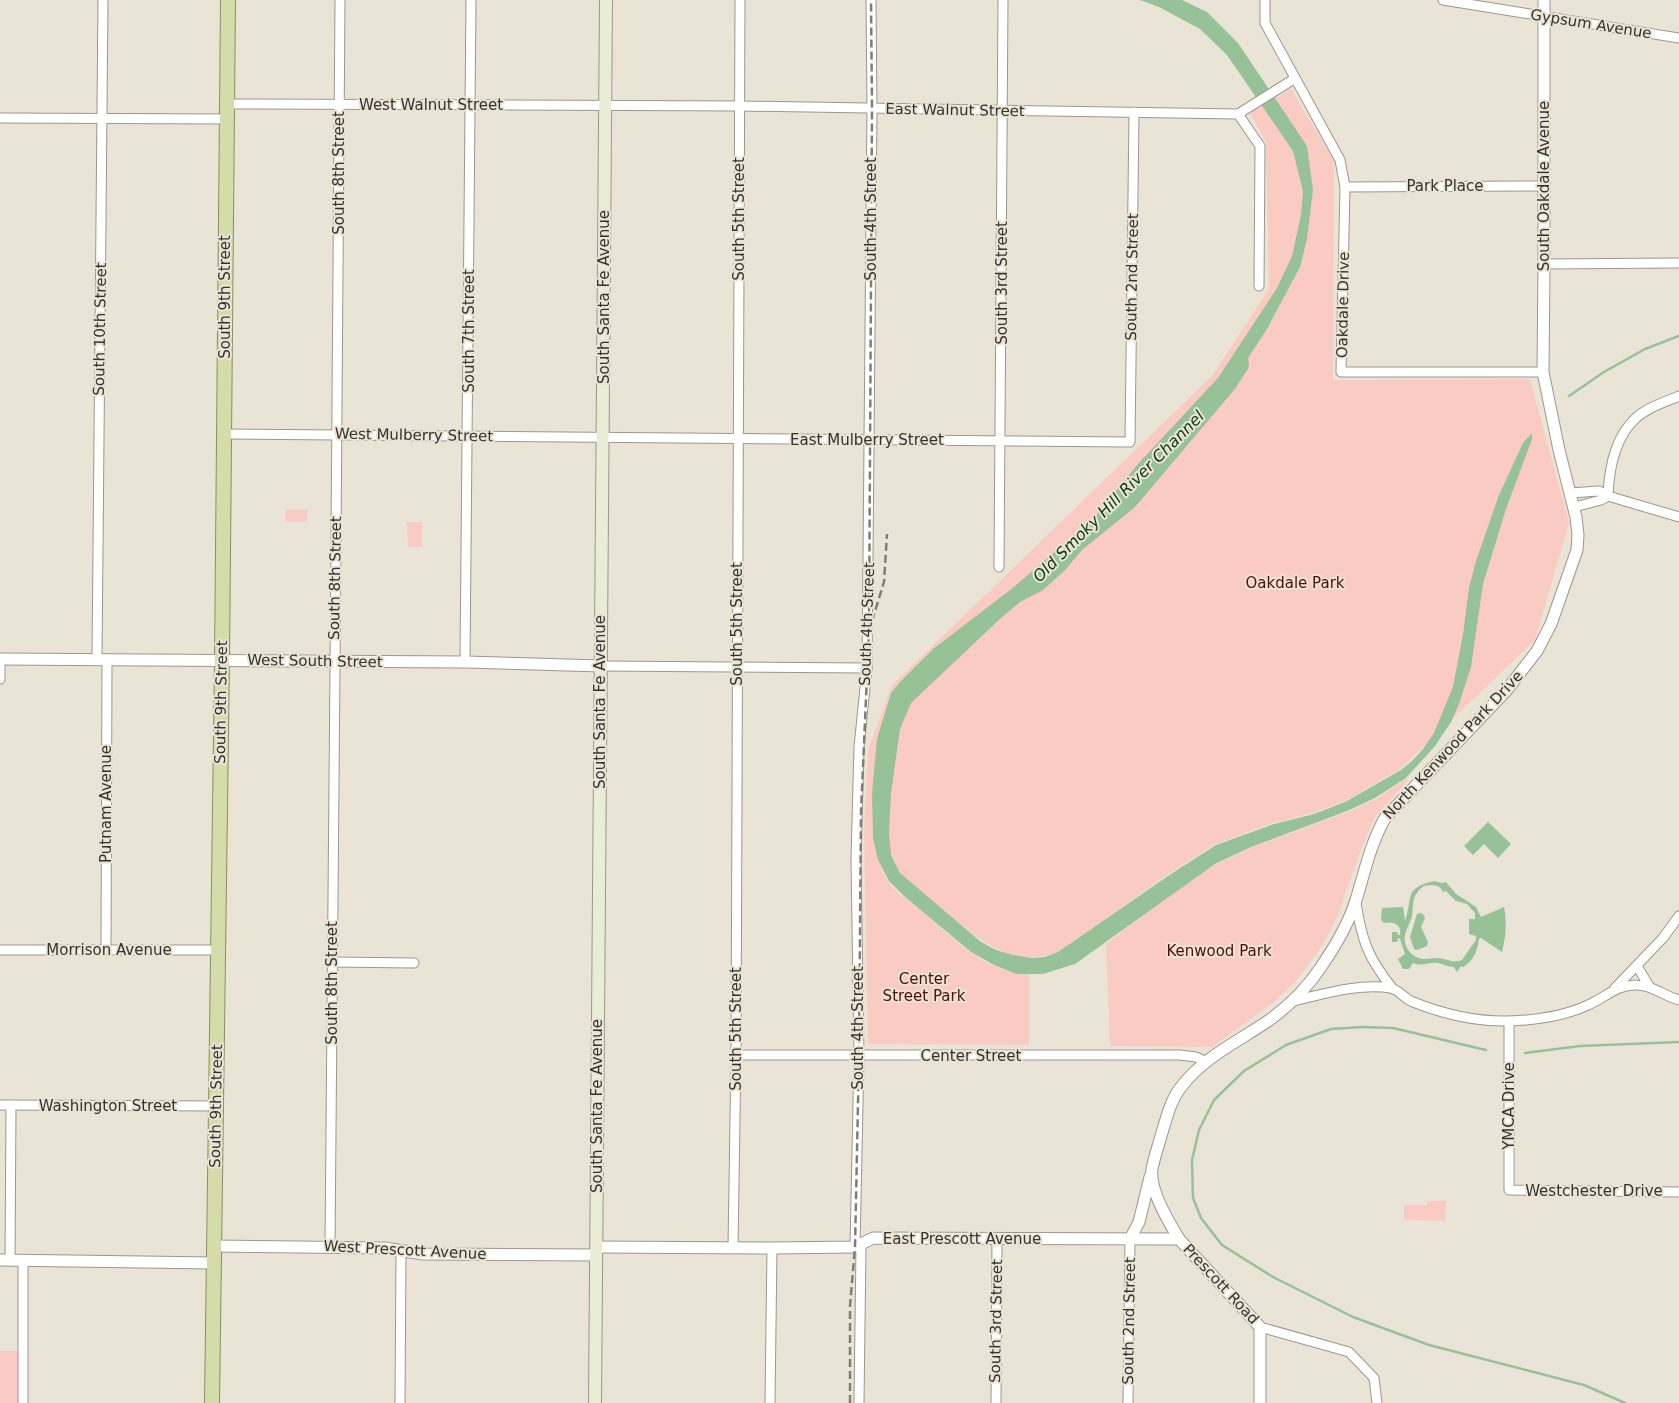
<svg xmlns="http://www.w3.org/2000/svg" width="1679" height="1403" font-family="'DejaVu Sans',sans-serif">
<rect width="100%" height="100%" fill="#eae4d7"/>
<g fill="#facbc2">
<path d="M1291,89L1334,161L1333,380L1530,379L1569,523L1535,640L1400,769L1345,801L1313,813L1273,823L1215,844L1170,873L1058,952C1007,970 974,935 938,905C926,895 910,885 900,873C896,868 896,861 892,856C888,849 879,842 873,838C876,853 879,867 888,881C897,894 913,904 925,914C955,940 987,974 1029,974V1045L868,1044L864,830L868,750L892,685L1212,376L1269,289L1266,142L1250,113Z"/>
<path d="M286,509L308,510L307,522H285Z"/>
<path d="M407,522H422V547H408Z"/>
<path d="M1406,779L1408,780L1375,817L1362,847L1338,915L1322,946L1297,980L1274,1002L1212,1047L1110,1046L1106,944L1181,887L1215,865L1251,848L1348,812L1374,800Z"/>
<path d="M1427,1201H1446L1445,1221L1404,1220V1205H1427Z"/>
<rect x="0" y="1351" width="18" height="52"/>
</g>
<g fill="#97c197" fill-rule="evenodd">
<path d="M1140,0H1182L1207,12L1238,43L1307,146L1313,190L1307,239L1300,267L1267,329L1248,358L1249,364L1248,369L1234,390L1135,507L1082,550L1065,570L1043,590L1020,602L1002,617L911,703L900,729L891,793L889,833L891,855L900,873L981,942L996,950L1013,955L1032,958L1045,957L1058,952L1171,874L1216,845L1274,824L1314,814L1345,802L1401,770L1412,761L1423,749L1434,733L1453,687L1463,634L1469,588L1476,561L1499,495L1523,443L1532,433V439L1506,509L1483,584L1471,667L1459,704L1451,722L1435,746L1406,778L1373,799L1347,811L1251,847L1215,864L1075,964L1043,974H1016L994,965L971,952L905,897L889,881L878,860L873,838L872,793L877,739L891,693L900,682L933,649L1014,587L1095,517L1138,464L1218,378L1277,288L1292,256L1301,215L1303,191L1293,151L1227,55L1200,29L1159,7Z"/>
<path d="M1488,822L1511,844L1498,858L1484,844L1473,855L1464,846Z"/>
<path d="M1434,881L1442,883L1446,882L1456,894L1476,907L1481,917L1504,907C1507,923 1506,936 1502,952L1481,938L1479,939C1477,951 1474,961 1463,967L1461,966L1457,972L1454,967C1449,967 1443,964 1438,963C1429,962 1422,967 1413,963L1409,969H1403L1398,959L1405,954L1400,939L1398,938L1397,942H1392V932H1397L1398,935H1400C1402,924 1393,921 1384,923L1381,920L1382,908L1403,907L1405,921C1414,897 1402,889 1434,881ZM1424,886C1431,885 1440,884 1443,892L1446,891L1456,901L1467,904L1475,913V919H1469V934L1476,936V940L1462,960C1451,964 1447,958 1436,958C1432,958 1428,959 1424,959C1412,958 1403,948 1405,935C1406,929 1410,923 1412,917C1414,902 1411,896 1424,886Z"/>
<path d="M1420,913L1423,914L1425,918L1421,927L1428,942L1427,946L1417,950L1414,949L1410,937L1417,914Z"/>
</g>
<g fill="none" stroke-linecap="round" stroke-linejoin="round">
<g stroke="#97c197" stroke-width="2.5">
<path d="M1569,396L1604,372L1645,349L1679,336"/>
<path d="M1486,1050L1393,1028L1362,1027L1331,1029L1286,1045L1244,1071L1214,1100L1199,1130L1192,1160L1193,1198L1201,1218L1222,1245L1273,1277L1353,1317L1429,1345L1584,1385L1625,1403"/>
<path d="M1525,1053L1580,1046L1679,1042"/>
</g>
<defs>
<g id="minor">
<path d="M1265,0V23L1340,160L1345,187L1341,372H1543"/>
<path d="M1443,0L1679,38"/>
<path d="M227,104L740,106L1238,114L1294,79"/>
<path d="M1238,114L1260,146L1259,286"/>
<path d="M0,118L227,119"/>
<path d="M1345,187L1544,186"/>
<path d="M1544,264L1679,263"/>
<path d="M224,434L1130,442L1134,112"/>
<path d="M1570,493L1599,491L1608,496L1679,517"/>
<path d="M1608,496C1609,469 1615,436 1637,417C1648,407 1665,402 1679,396"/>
<path d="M1574,507L1601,500L1608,496"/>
<path d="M999,567L1003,0"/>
<path d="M97,659L103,0"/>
<path d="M465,662L471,0"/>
<path d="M601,666L867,668"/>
<path d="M0,679V659"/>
<path d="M1356,903C1362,941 1368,958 1393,989"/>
<path d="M0,950H218"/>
<path d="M106,950L107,659"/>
<path d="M332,962L414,963"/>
<path d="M1637,966L1649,986"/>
<path d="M1615,988L1663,938L1679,916"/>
<path d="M1293,1001C1324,994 1358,983 1391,988C1399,990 1405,999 1413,1002C1443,1014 1477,1022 1510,1021C1535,1020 1565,1016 1588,1005C1605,998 1617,984 1637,985C1652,985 1664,996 1679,1000"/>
<path d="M1509,1021V1190L1679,1192"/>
<path d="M736,1055H1180L1196,1057L1205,1061"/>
<path d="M0,1105L217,1106"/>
<path d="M330,1247C333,831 338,416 340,0"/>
<path d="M855,1247L859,1056L856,860L859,747L867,668L872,108L871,0"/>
<path d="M733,1248L736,1055L740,0"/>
<path d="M10,1261L11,1105"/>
<path d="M23,1261V1403"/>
<path d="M1260,1327L1349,1352L1374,1378L1377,1403"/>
<path d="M400,1403L401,1251"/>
<path d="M770,1403L772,1248"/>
<path d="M859,1403L861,1246"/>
<path d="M996,1403L997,1239"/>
<path d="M1128,1403L1130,1239"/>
</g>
<g id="tertiary">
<path d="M0,659L465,662L601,666"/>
<path d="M1130,1239L1139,1222L1150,1177"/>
<path d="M214,1246L385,1248L423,1254L596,1255"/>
<path d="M596,1247L772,1248L855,1247L873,1238L1179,1239"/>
<path d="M0,1260L214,1263"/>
<path d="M1260,1403V1327L1179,1239C1169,1222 1149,1190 1152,1169C1154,1158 1158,1147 1161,1136C1166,1120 1170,1101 1181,1087C1204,1057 1237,1042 1268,1021C1289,1006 1307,988 1321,967C1334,948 1349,923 1356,900C1365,871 1370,845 1385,818L1506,691L1537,651L1551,624L1577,550L1578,535L1576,517L1559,450L1543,372L1544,264V0"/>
</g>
<path id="secondary" d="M595,1403L606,0"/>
<path id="primary" d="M212,1403L222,660L228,0"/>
</defs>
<use href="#minor" stroke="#9c978b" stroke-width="11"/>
<use href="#tertiary" stroke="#9c978b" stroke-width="13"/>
<use href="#secondary" stroke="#9c978b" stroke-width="14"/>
<use href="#primary" stroke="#8a915a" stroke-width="16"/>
<use href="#minor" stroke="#fff" stroke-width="9"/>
<use href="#tertiary" stroke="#fff" stroke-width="11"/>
<use href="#secondary" stroke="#e9edd5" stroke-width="12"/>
<use href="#primary" stroke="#d4dcaa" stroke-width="14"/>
<g stroke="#817d75" stroke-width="2.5" stroke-dasharray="8 4" stroke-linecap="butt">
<path d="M872,621L884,582L887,534"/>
<path d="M850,1403V1306L855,1247L859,1056L861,812L869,630L872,108L871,0"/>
</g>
</g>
<g text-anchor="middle" stroke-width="4" stroke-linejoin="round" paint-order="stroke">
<g font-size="15" fill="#35322d" stroke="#eae4d7">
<text transform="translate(1591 24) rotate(9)" y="5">Gypsum Avenue</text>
<text x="431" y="110">West Walnut Street</text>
<text transform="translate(955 110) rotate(1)" y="5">East Walnut Street</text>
<text transform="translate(339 173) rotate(-90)" y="5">South 8th Street</text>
<text x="1445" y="191">Park Place</text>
<text transform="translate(1544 186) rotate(-90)" y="5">South Oakdale Avenue</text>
<text transform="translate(739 219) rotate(-90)" y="5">South 5th Street</text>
<text transform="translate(871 219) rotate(-90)" y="5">South 4th Street</text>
<text transform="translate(1132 277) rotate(-89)" y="5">South 2nd Street</text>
<text transform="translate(1002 283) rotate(-90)" y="5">South 3rd Street</text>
<text transform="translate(225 297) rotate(-90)" y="5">South 9th Street</text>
<text transform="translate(604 297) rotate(-90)" y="5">South Santa Fe Avenue</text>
<text transform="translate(1343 305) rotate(-89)" y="5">Oakdale Drive</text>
<text transform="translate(100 329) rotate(-89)" y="5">South 10th Street</text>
<text transform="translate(469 331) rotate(-90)" y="5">South 7th Street</text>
<text transform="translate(414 435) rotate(1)" y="5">West Mulberry Street</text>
<text x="867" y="445">East Mulberry Street</text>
<text transform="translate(335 578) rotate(-89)" y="5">South 8th Street</text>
<text transform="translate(737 624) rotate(-90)" y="5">South 5th Street</text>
<text transform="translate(867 624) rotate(-88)" y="5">South 4th Street</text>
<text transform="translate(315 661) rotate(1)" y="5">West South Street</text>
<text transform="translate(221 702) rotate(-89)" y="5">South 9th Street</text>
<text transform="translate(600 702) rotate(-90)" y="5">South Santa Fe Avenue</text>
<text transform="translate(1453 745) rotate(-47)" y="5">North Kenwood Park Drive</text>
<text transform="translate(106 804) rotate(-90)" y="5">Putnam Avenue</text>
<text x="109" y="955">Morrison Avenue</text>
<text transform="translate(332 983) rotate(-90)" y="5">South 8th Street</text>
<text transform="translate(858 1028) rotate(-90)" y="5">South 4th Street</text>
<text transform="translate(736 1029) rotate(-90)" y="5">South 5th Street</text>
<text x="971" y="1061">Center Street</text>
<text x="108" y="1111">Washington Street</text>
<text transform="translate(216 1106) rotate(-89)" y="5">South 9th Street</text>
<text transform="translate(597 1106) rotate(-90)" y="5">South Santa Fe Avenue</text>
<text transform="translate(1509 1106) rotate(-90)" y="5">YMCA Drive</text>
<text x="1594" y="1196">Westchester Drive</text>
<text x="962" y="1244">East Prescott Avenue</text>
<text transform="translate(405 1250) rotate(3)" y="5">West Prescott Avenue</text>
<text transform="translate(1221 1284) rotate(47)" y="5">Prescott Road</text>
<text transform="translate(996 1321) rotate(-89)" y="5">South 3rd Street</text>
<text transform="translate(1129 1321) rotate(-89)" y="5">South 2nd Street</text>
</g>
<g font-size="15" fill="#530b04" stroke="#eae4d7">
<text x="1295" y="588">Oakdale Park</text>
<text x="1219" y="956">Kenwood Park</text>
<text x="924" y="984">Center<tspan x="924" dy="17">Street Park</tspan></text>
</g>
<g font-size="16" font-style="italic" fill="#0a3810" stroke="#eae4d7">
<text transform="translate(1118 496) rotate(-45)" y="6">Old Smoky Hill River Channel</text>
</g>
</g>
</svg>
